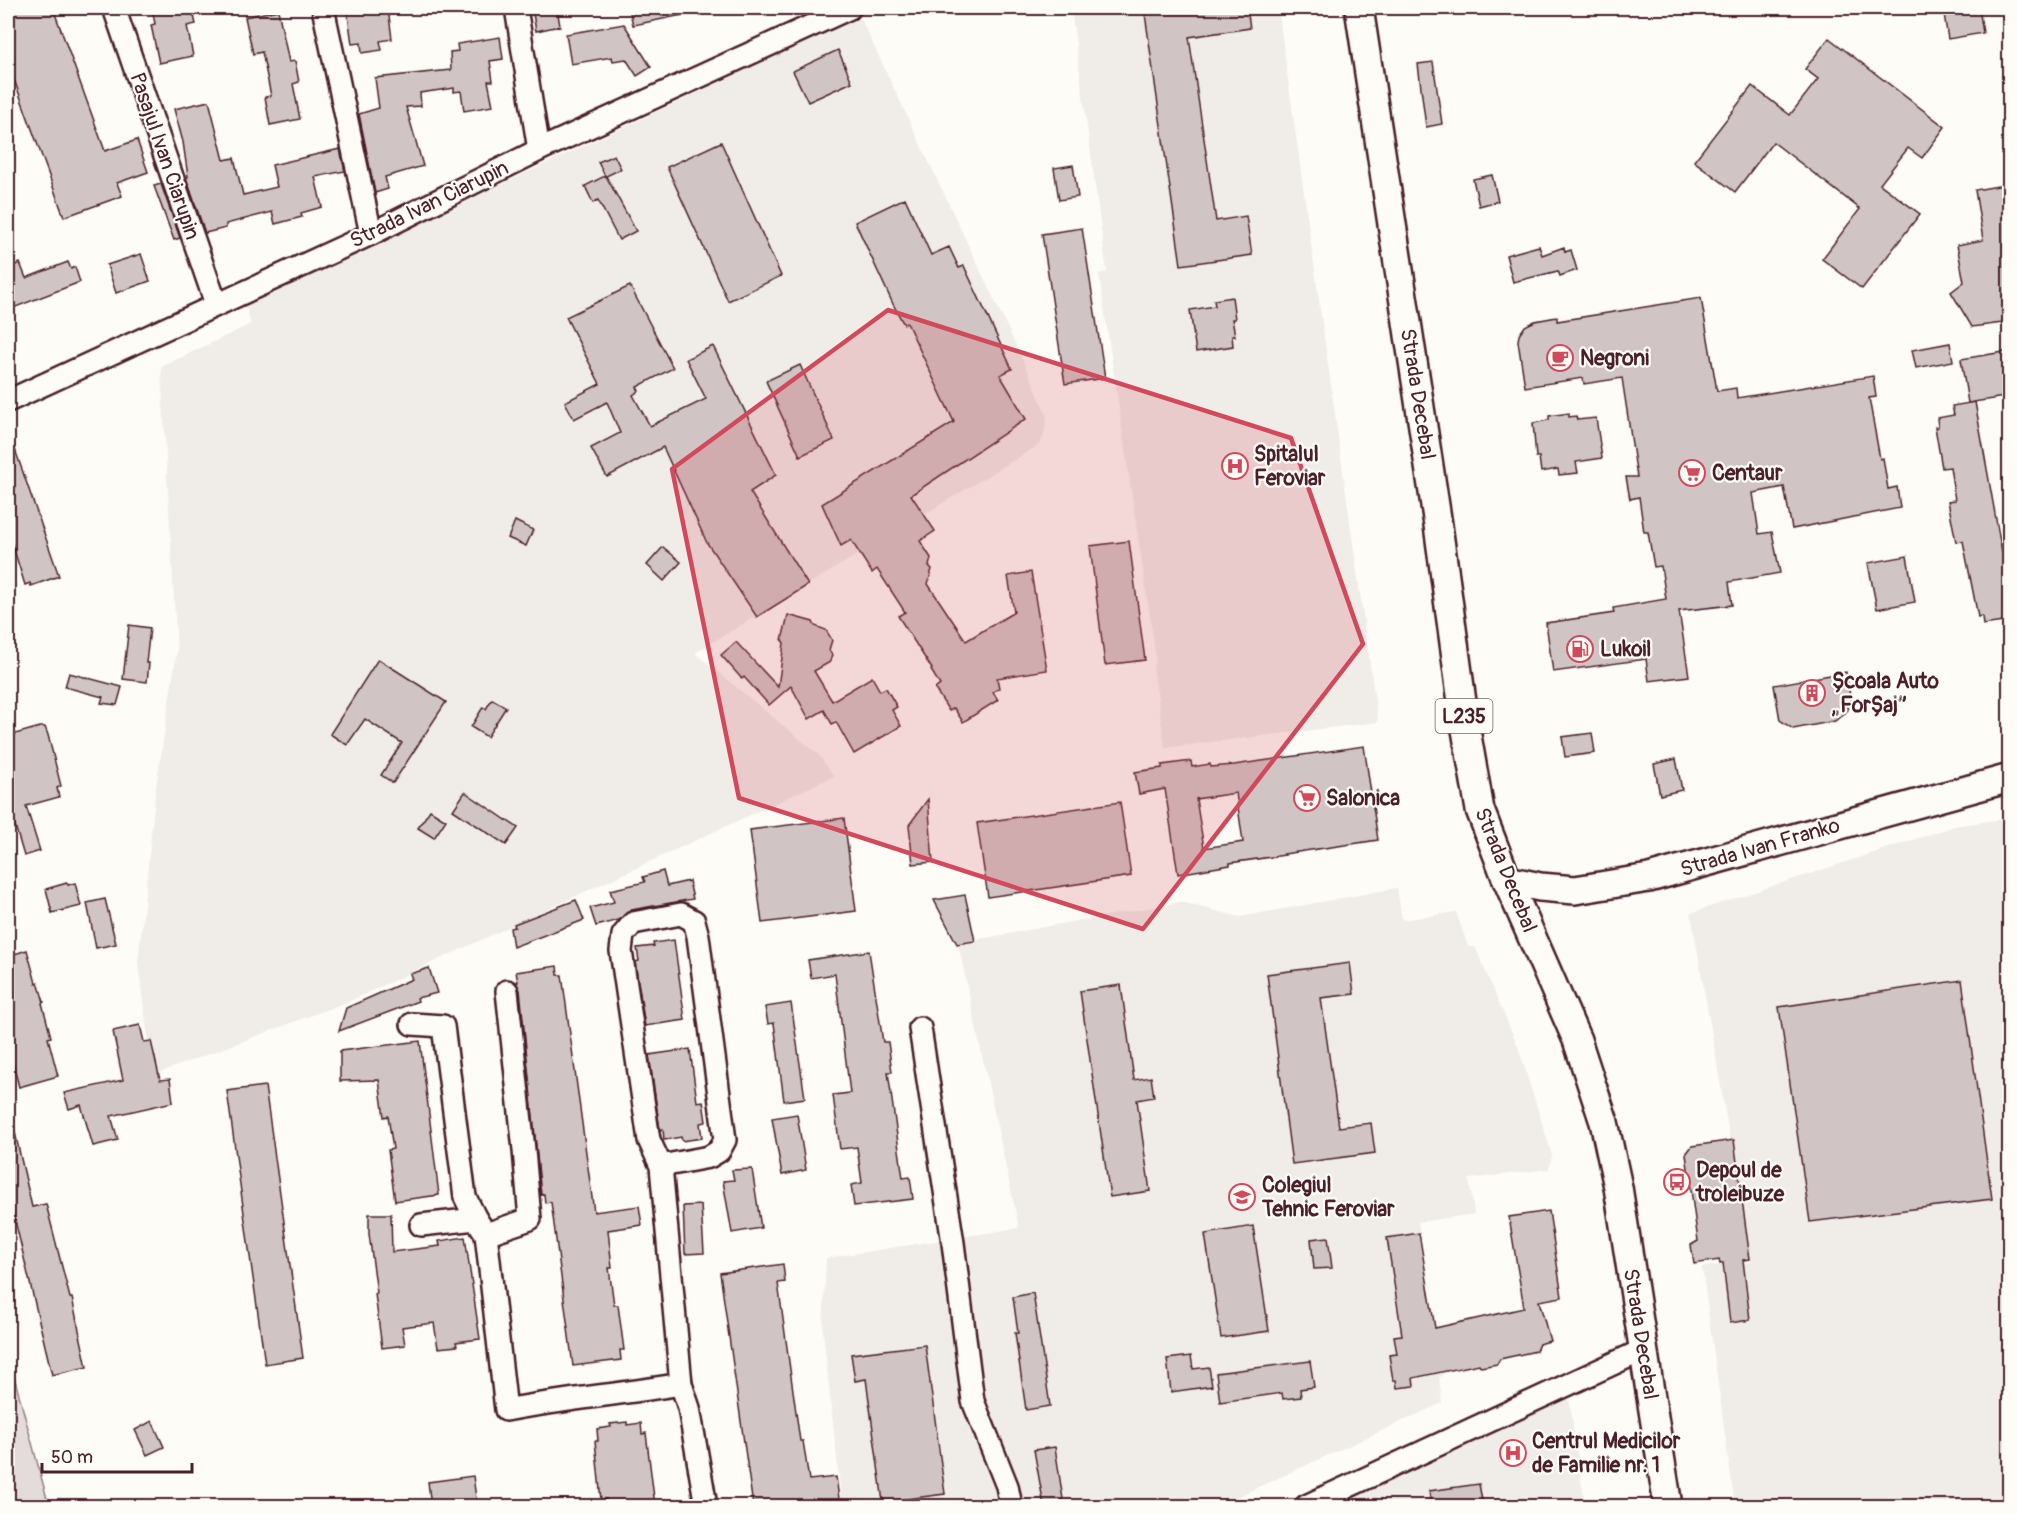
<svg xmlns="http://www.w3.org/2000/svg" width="2017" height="1514" font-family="Pangolin,sans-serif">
<rect width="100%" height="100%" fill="#fdfcf7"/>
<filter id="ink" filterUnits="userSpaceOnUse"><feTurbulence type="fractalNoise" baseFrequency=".0167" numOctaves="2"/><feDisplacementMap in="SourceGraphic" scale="12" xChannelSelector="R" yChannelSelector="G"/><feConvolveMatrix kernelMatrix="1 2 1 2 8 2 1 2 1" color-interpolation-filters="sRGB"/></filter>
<g filter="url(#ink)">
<g fill="#f0ece8">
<path d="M1071,8H1278L1378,722L1165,748L1153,666L1156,659L1099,274L1107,272Z"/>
<path d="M860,17L1029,373L1047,416L1044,436L1039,445L695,653L818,754L834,776L352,1000L153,1075L138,963L156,787L177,651L161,367L251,324L245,304Z"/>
<path d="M2009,818V1506H1735L1702,1267L1751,1262L1691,913L1955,826Z"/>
<path d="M1397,888L1402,920L1456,912L1468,947H1475L1518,1047L1552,1155L1549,1169L1469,1179L1474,1214L1418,1222L1442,1376L1439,1377L1442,1403L1217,1506H842L823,1331L826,1258L1019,1228L958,943L1180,902L1240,917Z"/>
<path d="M1569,1399L1585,1506H1328Z"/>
</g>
<path fill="#e3dcda" stroke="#967e82" stroke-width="1.5" d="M8,1354L49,1506H8Z"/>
<g fill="#d0c5c4" stroke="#4a1f2b" stroke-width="1.5" fill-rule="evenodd">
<path d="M8,8H53L105,151L137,140L148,172L117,183L122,196L64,217L8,63Z"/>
<path d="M152,8H192L196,24L187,26L193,56L159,63L151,25L155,24Z"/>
<path d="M347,8H388L392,39L380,41L382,50L362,53L361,43L352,44Z"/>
<path d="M532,8H557L560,26L536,31Z"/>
<path d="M629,8H682L683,15L633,25Z"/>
<path d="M1188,8H1247L1250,28L1189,37L1216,221L1246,216L1252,255L1181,265L1145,14Z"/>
<path d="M1943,8H1979L1983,33L1948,39Z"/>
<path d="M278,10L289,62L295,61L299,82L293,84L300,119L270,125L265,97L271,96L262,52L253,54L245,17Z"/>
<path d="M624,24L651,67L637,76L626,59L613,61L612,57L571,64L566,34Z"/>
<path d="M500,37L503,59L490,61L493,81H488L493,106L464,111L461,91L454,92V88L420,93L421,106L406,107L423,166L385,177L388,189L375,193L359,114L379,108L375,78L451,70L450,52L458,51L457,44Z"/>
<path d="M1829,38L1945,127L1922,158L1908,148L1880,184L1920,214L1862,289L1822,259L1860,209L1773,142L1735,192L1694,161L1752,86L1790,115L1818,79L1805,69Z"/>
<path d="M838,50L852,82L808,102L793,71Z"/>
<path d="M1433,62L1442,124L1426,127L1418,64Z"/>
<path d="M209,101L224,160L234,158L243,195L277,187L272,165L340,149L345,171L315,177L322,207L301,213L302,217L275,224L272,212L226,224V228L205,233L186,177H188L183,142L174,109Z"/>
<path d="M721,142L781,276L728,301L667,167Z"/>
<path d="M614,155L621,169L606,176L636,231L619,240L598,200L593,203L585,186L605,176L598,162Z"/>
<path d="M1073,165L1078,197L1059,200L1054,168Z"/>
<path d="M1492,175L1498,201L1479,206L1473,179Z"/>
<path d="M161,184L180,238L174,240L154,186Z"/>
<path d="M2010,184V241H2005L2010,265V322L1972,327L1951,292L1964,282L1957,245L1983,240L1975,190Z"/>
<path d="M905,198L931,255L949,247L959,268L964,266L1012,369L1000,375L1026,419L911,495L935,531L920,541L931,558L929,566L932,569L928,584L966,641L1014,612L1008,576L1031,572L1047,670L997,678L999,688L993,692L998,700L963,722L954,708L949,711L935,689L940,685L931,670L932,669L898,616L905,612L877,569L872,573L851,540L841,546L822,504L954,422L907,323L904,324L902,321L893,304L855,222Z"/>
<path d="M1082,228L1105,378L1065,384L1042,234Z"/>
<path d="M1539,246L1542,255L1564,247L1565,252L1571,250L1577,270L1560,276L1558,271L1513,282L1506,255Z"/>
<path d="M141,254L150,281L116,293L107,265Z"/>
<path d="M68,262L71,269L75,267L80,282L8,310V268L20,263L26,278Z"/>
<path d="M630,286L673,368L637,387L639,391L633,395L650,426L706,399L686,359L713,346L776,475L750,492L808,585L757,617L707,543L663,447L607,477L591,448L620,433L607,402L574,419L565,402L600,384L566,317Z"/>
<path d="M1232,297L1235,319H1232L1235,336H1232L1233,346L1196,352L1190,310L1215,306L1214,300Z"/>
<path d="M1701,298L1717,391L1736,388L1737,398L1873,376L1876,397L1869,398L1880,459L1883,458L1888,489L1897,487L1900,508L1792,529L1784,487L1753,493L1759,534L1772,532L1780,573L1729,582L1732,605L1679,611L1689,676L1649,681L1646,659L1553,672L1546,623L1614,613L1613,608L1666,599L1661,566L1654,567L1648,532H1644L1639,497L1630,499L1626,477H1637L1622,378L1584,384L1583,378L1525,387L1518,341L1519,335L1525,326L1535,321L1557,317V321Z"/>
<path d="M1950,343L1953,361L1916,368L1912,350Z"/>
<path d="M2010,351V396L1968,403L1961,359Z"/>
<path d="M800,365L834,440L800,456L766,381Z"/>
<path d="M1975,402L2002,553L2010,552V621L1983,625L1982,616L1978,617L1963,541L1956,542L1948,501L1955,500L1950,467L1942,468L1935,427H1938L1937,418L1954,415L1952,406Z"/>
<path d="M1569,413V417L1576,416L1577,420L1596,418L1602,458L1576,462L1578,473L1559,475L1558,469L1541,472L1539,457H1536L1533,423L1549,420V416Z"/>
<path d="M8,435H10L59,576L31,586L30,583L25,585L8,531Z"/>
<path d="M515,521L533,530L526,546L508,538Z"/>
<path d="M1129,541L1145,660L1105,665L1090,546Z"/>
<path d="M663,547L681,562L664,581L647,565Z"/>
<path d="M1907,556L1915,602L1877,609L1868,563Z"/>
<path d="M788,615L813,622L815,626L826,630L832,640L829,650L832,655L830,662L814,671L832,701L872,677L880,691L886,688L897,707L892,710L901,726L854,754L836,722L832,724L824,710L809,719L791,686L769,705L744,677L742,679L721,655L736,642L778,687L784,643L782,640Z"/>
<path d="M129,625L150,628L146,663H149L147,682L123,679Z"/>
<path d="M378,659L446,702L393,783L381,775L402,743L365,719L347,745L330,734Z"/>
<path d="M1846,672L1851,702L1846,703L1848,710L1835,721L1793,729L1780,720L1774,685Z"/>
<path d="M69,673L122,687L117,705L101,703L103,697L65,687Z"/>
<path d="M492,699L506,707L487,737L471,727L483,707L486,709Z"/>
<path d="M40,727H45L48,735L61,786L57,788L59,797L26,806L40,851L24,856L8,802V736Z"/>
<path d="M1592,733L1595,753L1565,757L1562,737Z"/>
<path d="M1364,746L1378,840L1284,854L1285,855L1230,863V865L1178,874L1165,789L1139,794L1135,772L1162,768V765L1191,761L1192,767L1210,764L1211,767L1234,765ZM1236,793L1243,842L1204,848L1196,799Z"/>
<path d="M1676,759L1682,790L1660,795L1654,764Z"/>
<path d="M465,792L518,828L506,845L453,810Z"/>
<path d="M928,799L933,862L913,864L909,825Z"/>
<path d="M1120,802L1131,876L988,897L977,823Z"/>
<path d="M430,810L446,820L434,838L418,828Z"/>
<path d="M844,818L856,911L762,923L750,830Z"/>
<path d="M663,871L667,886L689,881L693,899L631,910L619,920L596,926L590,908L614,902L610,890L645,882L643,877Z"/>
<path d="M67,883L68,885L75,883L81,906L52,913L46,889Z"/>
<path d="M965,895L975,941L957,944L934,900Z"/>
<path d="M105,899L116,944L96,948L87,903Z"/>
<path d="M576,900L584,920L513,947L510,928L515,927L514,924Z"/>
<path d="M674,940L685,1020L645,1026L635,962L639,961L637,948L654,946L653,943Z"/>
<path d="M27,950L36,983L38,982L44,1002L42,1003L51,1037L48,1038L58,1076L19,1087L11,1056L8,1057V956Z"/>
<path d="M869,951L883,1042H888L892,1072H888L903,1178L910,1177L913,1199L854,1206L851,1185L862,1183L857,1147L840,1149L833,1095L850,1093L835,974L811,978L808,960Z"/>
<path d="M1350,963L1354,994L1321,998L1339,1127L1371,1123L1375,1153L1292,1164L1267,974Z"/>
<path d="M557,966L558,975H562L594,1212L639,1206L642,1225L608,1230L612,1268H609L614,1305H618L624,1350H620L621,1360L573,1366L551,1202L545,1203L544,1194L541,1195L520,990L516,982H518L516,972Z"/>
<path d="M429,968L437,993L417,998L418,1001L339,1031L346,1008L412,979L410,974Z"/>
<path d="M1962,980L1992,1199L1810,1222L1779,1007Z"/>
<path d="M1121,985L1134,1080L1151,1077L1154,1097L1137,1100L1150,1191L1110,1197L1080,991Z"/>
<path d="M791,1003L805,1098L784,1101L774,1023L768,1024L765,1007Z"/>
<path d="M140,1025L144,1042L151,1041L160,1080L170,1079L173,1102L111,1116L118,1140L93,1146L81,1105L69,1109L64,1093L123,1080L113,1031Z"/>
<path d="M420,1041L439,1195L395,1201L388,1150L393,1149L388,1116L384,1117L379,1080L340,1081V1051Z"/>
<path d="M690,1049L697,1102L703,1101L706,1122L700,1123L702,1138L682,1141L681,1137L664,1140L663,1129L660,1130L649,1055Z"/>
<path d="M265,1086L303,1358L265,1364L227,1091Z"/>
<path d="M797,1114L806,1170L782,1175L772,1118Z"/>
<path d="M14,1128L32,1207L46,1204L70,1298H72L87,1367L52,1375L8,1191V1129Z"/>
<path d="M1734,1140L1750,1259L1743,1260L1750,1320L1730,1323L1723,1263L1720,1264L1719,1260L1694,1264L1691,1245L1698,1241L1686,1154L1692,1146Z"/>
<path d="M752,1169L761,1228L732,1233L723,1181L734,1180L732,1170Z"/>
<path d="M701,1205L704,1253L685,1254L683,1206Z"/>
<path d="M1549,1211L1562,1297L1539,1301L1550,1341L1539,1344L1536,1351L1500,1359L1497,1364L1481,1367L1479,1364L1413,1378L1414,1386L1397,1388L1396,1380H1393L1389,1355L1397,1354L1394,1336L1402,1335L1387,1238L1419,1233L1435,1328L1524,1308L1509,1217Z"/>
<path d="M369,1214H391L392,1252L440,1246L439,1241L465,1237L480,1339L456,1342L457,1346L438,1348L434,1323L402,1327L405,1345L382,1348L375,1294L377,1293L369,1234Z"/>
<path d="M1253,1226L1269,1331L1221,1338L1205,1234Z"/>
<path d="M1328,1237L1332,1268L1314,1269L1311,1239Z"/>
<path d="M783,1264L785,1282L778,1283L800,1441H803L809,1480L836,1477L840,1506H753L720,1273Z"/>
<path d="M1033,1293L1050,1406L1026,1410L1015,1333H1018L1013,1297Z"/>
<path d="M925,1345L945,1494L883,1502L866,1379L855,1381L851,1354Z"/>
<path d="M1191,1356L1193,1369L1209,1367L1212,1386L1171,1392L1167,1359Z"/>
<path d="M1310,1361L1314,1387L1300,1389L1301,1397L1283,1399L1282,1393L1220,1402L1216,1373Z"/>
<path d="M152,1421L164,1447L147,1455L135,1430Z"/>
<path d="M627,1422V1425L641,1423L642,1434L646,1433L655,1506H607L606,1499L601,1500L595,1441H598L597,1429L611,1427L610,1424Z"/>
<path d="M1055,1447L1064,1506H1044L1034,1450Z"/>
<path d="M473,1476L477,1506H431L428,1482Z"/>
<path d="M1479,1484L1483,1506H1431L1429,1491Z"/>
</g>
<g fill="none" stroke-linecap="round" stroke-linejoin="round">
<defs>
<g id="minor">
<path d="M114,8L216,304"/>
<path d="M323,8L371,234"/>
<path d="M516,8L539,150"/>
<path d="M8,401L371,234L539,150L850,8"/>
<path d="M507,991L524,1150L530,1219L486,1234L506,1410C565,1399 623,1394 681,1384L689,1408L706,1506"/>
<path d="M412,1024L443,1026L465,1197L476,1219L486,1234"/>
<path d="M920,1028L953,1243L973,1401L1007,1486L1011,1506"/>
<path d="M661,1166L709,1157L719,1151L725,1140L698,936L694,921L681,914L633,923L623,935L621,951L649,1140L661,1166L681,1384"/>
<path d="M421,1225L476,1219"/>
<path d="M1306,1506L1645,1349"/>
</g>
<g id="major">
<path d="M1359,8L1438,525L1465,724L1480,810L1507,880L1577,1040L1604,1122L1618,1187L1668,1506"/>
<path d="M1507,880L1540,887L1575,890L1649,878L2010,778"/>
</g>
</defs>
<use href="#minor" stroke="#4a1f2b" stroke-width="26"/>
<use href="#major" stroke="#4a1f2b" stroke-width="32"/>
<use href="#minor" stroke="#fdfcf7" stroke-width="21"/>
<use href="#major" stroke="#fdfcf7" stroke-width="27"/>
</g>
</g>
<path fill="#d1495b" fill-opacity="0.2" stroke="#d1495b" stroke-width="4.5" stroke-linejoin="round" d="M888,310L1291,438L1363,644L1143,929L739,798L672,469Z"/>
<defs>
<symbol id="cafe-ring" viewBox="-11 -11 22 22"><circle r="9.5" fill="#fdfcf7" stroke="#d1495b" stroke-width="1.5"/><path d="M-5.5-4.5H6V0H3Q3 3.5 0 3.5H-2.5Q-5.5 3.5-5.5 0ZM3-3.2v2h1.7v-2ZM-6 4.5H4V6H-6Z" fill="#d1495b"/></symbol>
<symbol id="hospital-ring" viewBox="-11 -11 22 22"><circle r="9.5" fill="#fdfcf7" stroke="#d1495b" stroke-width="1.5"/><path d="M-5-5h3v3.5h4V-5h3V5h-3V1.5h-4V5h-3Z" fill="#d1495b"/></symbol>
<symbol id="supermarket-ring" viewBox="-11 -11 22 22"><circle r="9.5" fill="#fdfcf7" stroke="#d1495b" stroke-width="1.5"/><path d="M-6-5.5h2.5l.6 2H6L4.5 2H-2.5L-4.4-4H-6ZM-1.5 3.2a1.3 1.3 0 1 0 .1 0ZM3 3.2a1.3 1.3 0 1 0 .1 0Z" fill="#d1495b"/></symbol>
<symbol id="fuel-ring" viewBox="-11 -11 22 22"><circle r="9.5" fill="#fdfcf7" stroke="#d1495b" stroke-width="1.5"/><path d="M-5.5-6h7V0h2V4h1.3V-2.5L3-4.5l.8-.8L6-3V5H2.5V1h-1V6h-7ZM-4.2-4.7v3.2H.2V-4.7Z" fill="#d1495b"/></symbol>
<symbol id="building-ring" viewBox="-11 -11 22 22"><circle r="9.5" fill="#fdfcf7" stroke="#d1495b" stroke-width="1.5"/><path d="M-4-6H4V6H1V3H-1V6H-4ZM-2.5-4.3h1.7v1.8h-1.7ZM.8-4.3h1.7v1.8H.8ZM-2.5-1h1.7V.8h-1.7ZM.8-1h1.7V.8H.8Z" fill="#d1495b"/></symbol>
<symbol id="bus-ring" viewBox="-11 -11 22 22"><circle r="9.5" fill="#fdfcf7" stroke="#d1495b" stroke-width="1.5"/><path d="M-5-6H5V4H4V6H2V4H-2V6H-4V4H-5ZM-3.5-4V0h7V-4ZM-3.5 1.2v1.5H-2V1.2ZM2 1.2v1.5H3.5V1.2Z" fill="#d1495b"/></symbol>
<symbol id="university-ring" viewBox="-11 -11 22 22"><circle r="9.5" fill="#fdfcf7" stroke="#d1495b" stroke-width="1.5"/><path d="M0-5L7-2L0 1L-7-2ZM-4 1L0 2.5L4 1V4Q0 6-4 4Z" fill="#d1495b"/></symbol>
</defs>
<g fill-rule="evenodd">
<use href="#cafe-ring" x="1545" y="343" width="30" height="30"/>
<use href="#hospital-ring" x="1220" y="451" width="30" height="30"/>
<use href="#supermarket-ring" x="1677" y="458" width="30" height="30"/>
<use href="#fuel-ring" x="1565" y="634" width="30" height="30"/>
<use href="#building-ring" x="1797" y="678" width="30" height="30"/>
<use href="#supermarket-ring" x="1292" y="783" width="30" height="30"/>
<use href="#bus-ring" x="1662" y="1167" width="30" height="30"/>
<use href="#university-ring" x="1227" y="1182" width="30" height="30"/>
<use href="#hospital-ring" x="1498" y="1438" width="30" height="30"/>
</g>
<g text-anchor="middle" stroke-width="4.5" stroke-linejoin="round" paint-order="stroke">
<rect fill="#fdfcf7" stroke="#806168" stroke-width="1.5" x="1435.5" y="699" width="57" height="34" rx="4.5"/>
<g font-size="20" font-weight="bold" fill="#4a1f2b">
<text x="1464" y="723">L235</text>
</g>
<g font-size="21" fill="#4a1f2b" stroke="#fdfcf7">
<text transform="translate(165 156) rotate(71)" y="7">Pasajul Ivan Ciarupin</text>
<text transform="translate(429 204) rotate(-26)" y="7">Strada Ivan Ciarupin</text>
<text transform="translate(1418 394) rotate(81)" y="7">Strada Decebal</text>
<text transform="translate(1760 847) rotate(-16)" y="7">Strada Ivan Franko</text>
<text transform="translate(1506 870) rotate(68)" y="7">Strada Decebal</text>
<text transform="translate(1641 1334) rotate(81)" y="7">Strada Decebal</text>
</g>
<g font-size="21" font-weight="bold" fill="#4a1f2b" stroke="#fdfcf7" text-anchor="start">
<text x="1580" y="365">Negroni</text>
<text x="1254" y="461">Spitalul<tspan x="1254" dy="24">Feroviar</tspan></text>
<text x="1712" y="480">Centaur</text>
<text x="1600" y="656">Lukoil</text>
<text x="1832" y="688">Școala Auto<tspan x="1832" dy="24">„ForȘaj”</tspan></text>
<text x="1326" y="805">Salonica</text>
<text x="1696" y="1177">Depoul de<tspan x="1696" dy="24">troleibuze</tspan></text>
<text x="1262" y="1192">Colegiul<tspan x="1262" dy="24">Tehnic Feroviar</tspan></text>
<text x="1532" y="1448">Centrul Medicilor<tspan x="1532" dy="24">de Familie nr. 1</tspan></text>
</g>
</g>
<rect width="2017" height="1514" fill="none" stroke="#fdfcf7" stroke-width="30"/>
<rect x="15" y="15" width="1987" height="1484" fill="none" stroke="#4a1f2b" stroke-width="2" filter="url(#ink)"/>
<path d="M42 1463v9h150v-9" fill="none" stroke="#4a1f2b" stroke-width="3"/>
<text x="51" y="1463" font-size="18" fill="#4a1f2b" stroke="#fdfcf7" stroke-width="4.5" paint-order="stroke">50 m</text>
</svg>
